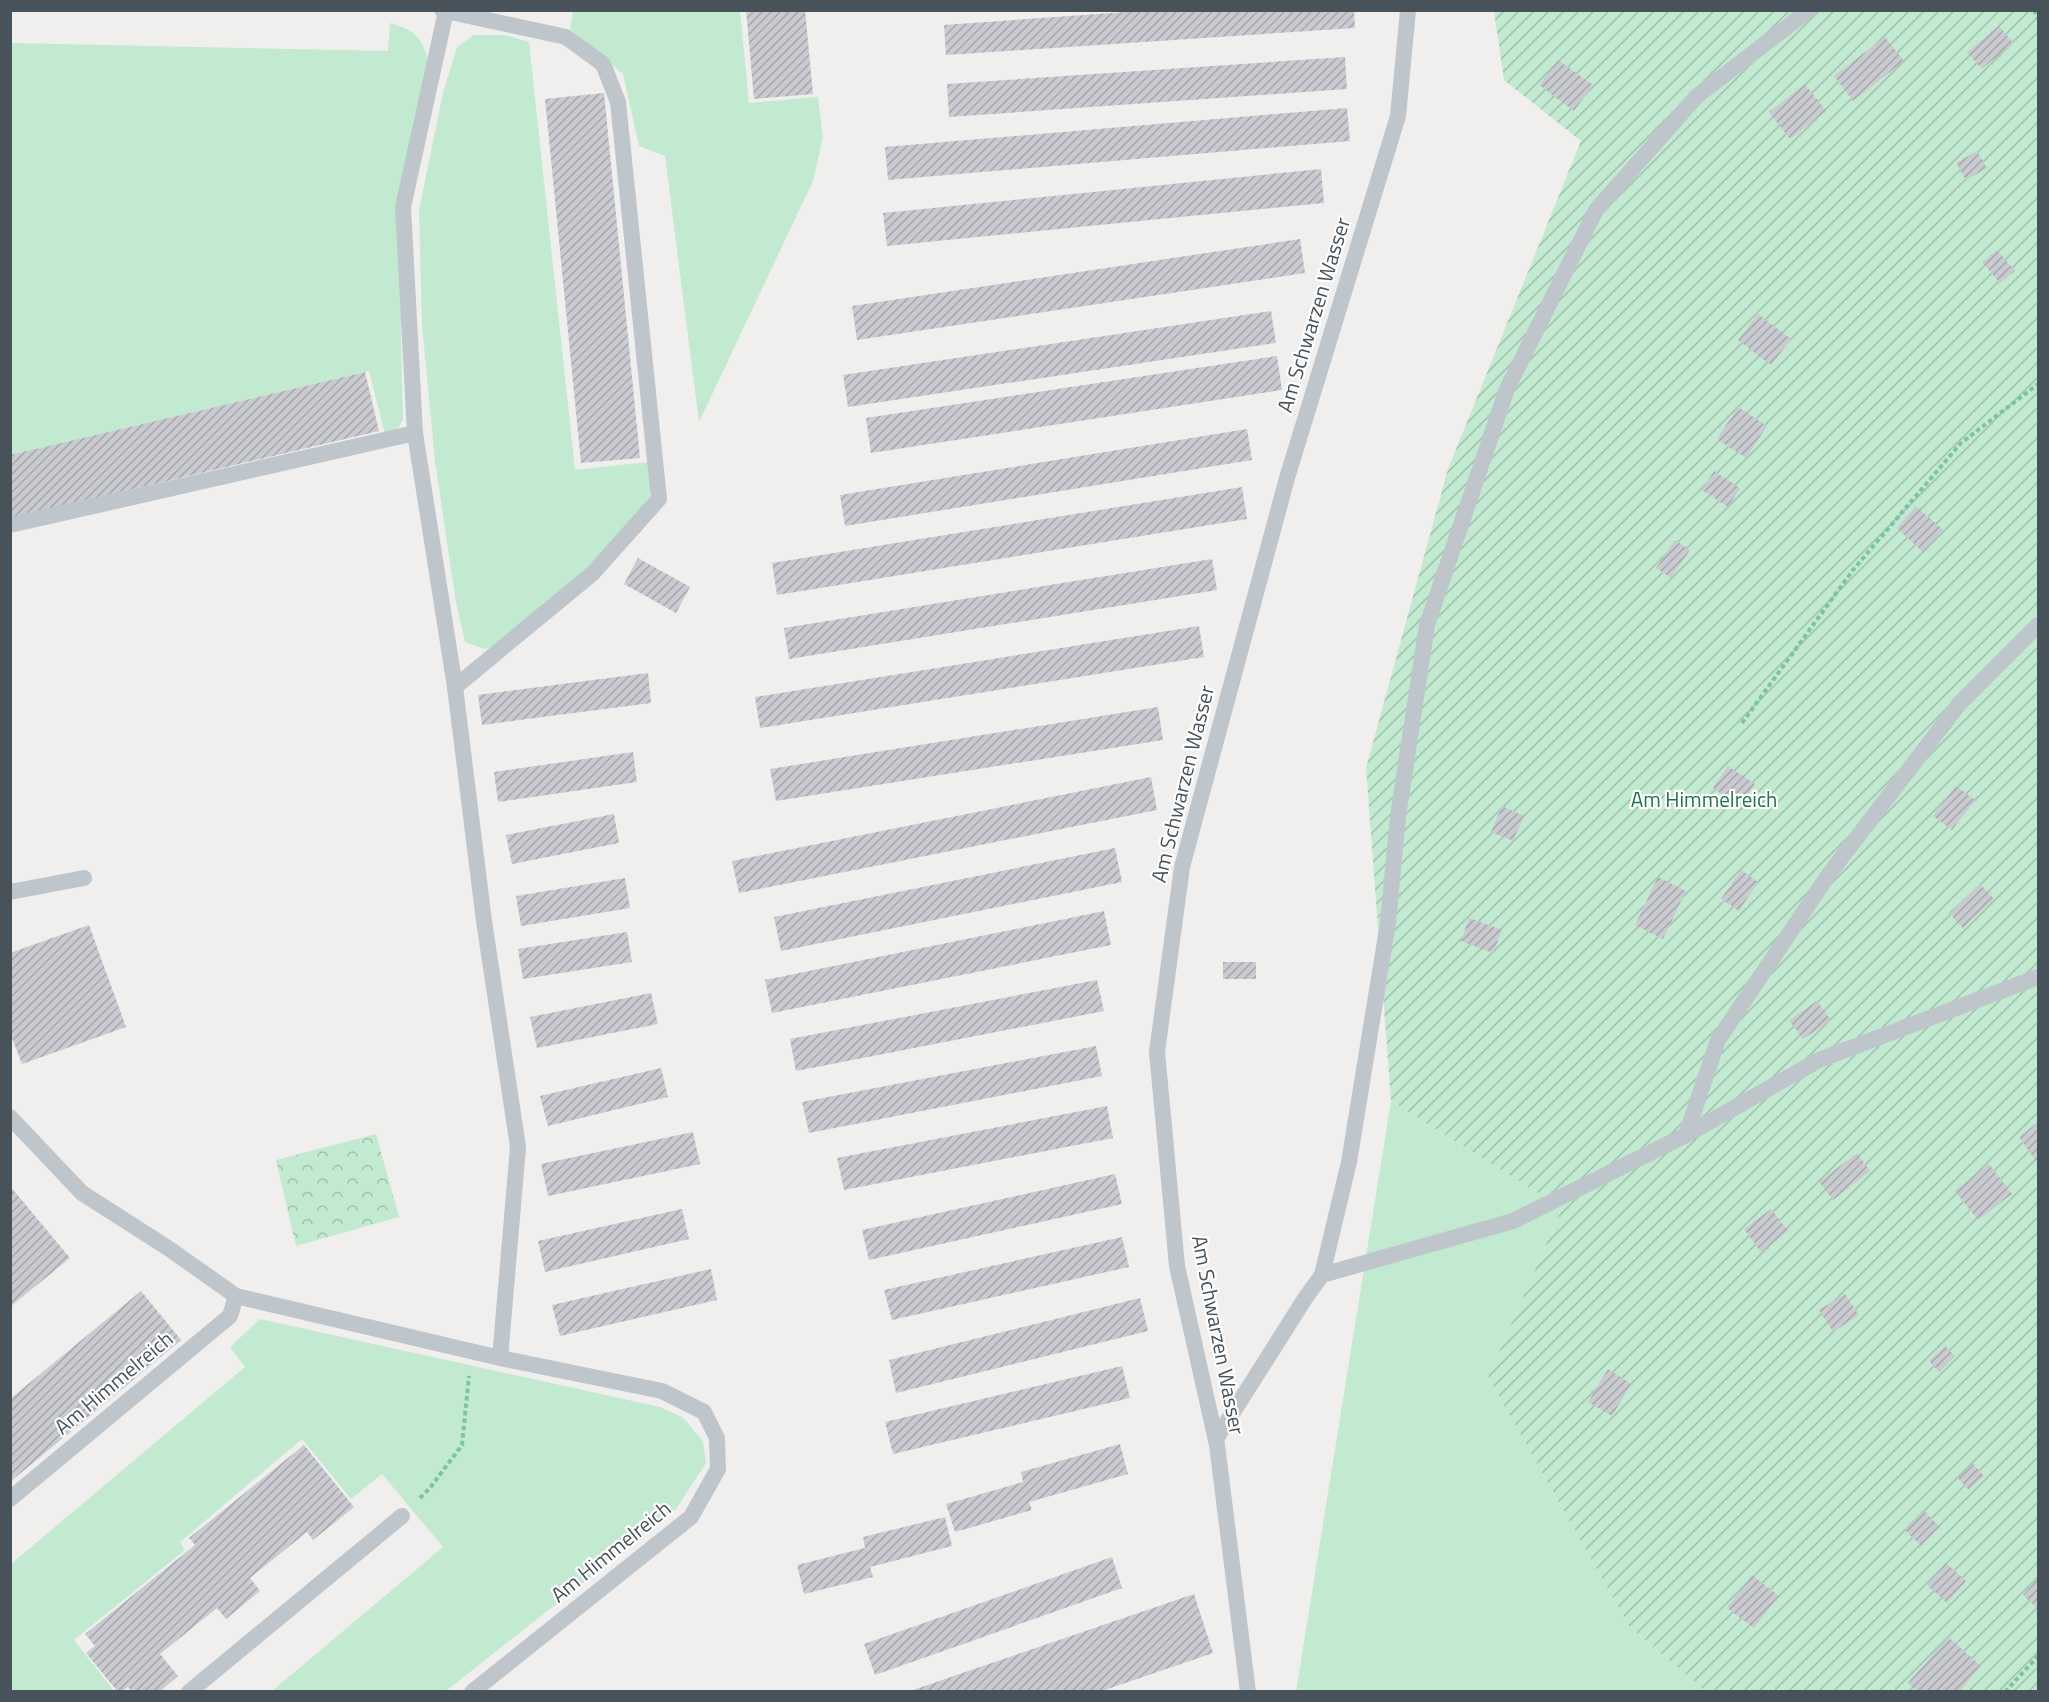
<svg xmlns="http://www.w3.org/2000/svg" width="2049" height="1702" font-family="'Titillium Web',sans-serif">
<defs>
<pattern id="forest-crowns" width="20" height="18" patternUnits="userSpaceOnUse" patternTransform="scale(1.5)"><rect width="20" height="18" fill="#c1ead0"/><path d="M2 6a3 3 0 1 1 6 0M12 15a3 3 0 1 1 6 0" fill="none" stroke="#9fc0ac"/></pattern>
<pattern id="garden-furrows" width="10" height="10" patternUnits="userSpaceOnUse" patternTransform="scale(1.5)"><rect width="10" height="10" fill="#c1ead0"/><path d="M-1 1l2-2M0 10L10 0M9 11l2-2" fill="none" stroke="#9fc0ac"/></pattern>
<pattern id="building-hatch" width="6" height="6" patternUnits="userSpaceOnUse" patternTransform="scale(1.5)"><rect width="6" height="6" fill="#c9cbd0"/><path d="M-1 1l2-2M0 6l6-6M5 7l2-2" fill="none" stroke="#a5a7ac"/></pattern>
</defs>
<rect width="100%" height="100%" fill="#f1eeee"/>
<g fill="#c1ead0">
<path d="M573,11H740L749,103L818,97L823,137L813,181L699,422L665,156L639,146L623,74L570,29Z"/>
<path d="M390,23C415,30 422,37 428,61L407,158L401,331L403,420L396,431L385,434L369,371L11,455V43L388,51Z"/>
<path d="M474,35H504L529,42L575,470L648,462C649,472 652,485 650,494C644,528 528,620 498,646L484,649L465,642L456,603L435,461L422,325L419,210L443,93L457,47Z"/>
<path d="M1391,1101L1562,1208L1488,1377L1629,1626L1705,1691L1296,1692Z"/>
<path d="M260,1319L660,1407L682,1417L703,1441L706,1463L676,1509L446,1691H272L443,1547L382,1474L351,1499L302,1439L180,1542L185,1550L74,1640L114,1691H11V1564L245,1367L230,1347Z"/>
</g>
<path fill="url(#forest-crowns)" d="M376,1134L399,1217L296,1246L276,1160Z"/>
<path fill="url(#garden-furrows)" d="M1494,11H2038V1691H1705L1629,1626L1488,1377L1562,1208L1391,1101L1366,768L1448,469L1581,141L1504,80Z"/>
<g fill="url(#building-hatch)">
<path d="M746,10H805L813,94L754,99Z"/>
<path d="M1154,10H1354L1355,28L946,55L944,25Z"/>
<path d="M1999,26L2013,43L1982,69L1967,52Z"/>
<path d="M1885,37L1904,61L1853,101L1834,76Z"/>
<path d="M1345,57L1347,89L949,117L947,84Z"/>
<path d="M1558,60L1593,85L1574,111L1539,85Z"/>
<path d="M1805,84L1826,111L1790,139L1769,112Z"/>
<path d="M604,93L640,458L581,463L545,99Z"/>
<path d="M1347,108L1350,141L888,180L885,147Z"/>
<path d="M1977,151L1987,168L1966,180L1956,163Z"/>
<path d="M1321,169L1324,203L887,246L883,213Z"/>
<path d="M1300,239L1305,273L857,340L852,306Z"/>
<path d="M1997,250L2015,271L2000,283L1982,262Z"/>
<path d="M1271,311L1276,343L848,407L843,375Z"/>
<path d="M1758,314L1791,339L1771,365L1738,340Z"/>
<path d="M1277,356L1282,390L871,453L866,418Z"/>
<path d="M365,372L379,431L10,518V455Z"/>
<path d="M1738,407L1767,426L1746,458L1717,439Z"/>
<path d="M1247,429L1252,460L845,526L840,495Z"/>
<path d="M1714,471L1740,488L1728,507L1702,490Z"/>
<path d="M1242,487L1247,519L777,595L772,563Z"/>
<path d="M1916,506L1943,530L1923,552L1897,528Z"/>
<path d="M1675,540L1690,550L1671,578L1656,568Z"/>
<path d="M638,558L690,587L676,613L624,584Z"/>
<path d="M1212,559L1217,590L789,659L784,628Z"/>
<path d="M1199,626L1204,657L760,728L755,697Z"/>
<path d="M648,673L651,703L482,725L478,695Z"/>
<path d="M1158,707L1163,740L776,801L770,769Z"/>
<path d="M633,752L637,782L498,802L494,772Z"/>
<path d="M1728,766L1755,784L1740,806L1713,788Z"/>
<path d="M1151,777L1157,810L739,893L732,861Z"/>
<path d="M1956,786L1975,800L1952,830L1933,816Z"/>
<path d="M1502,806L1524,816L1513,841L1491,832Z"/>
<path d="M614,814L619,843L512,864L506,835Z"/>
<path d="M1115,848L1122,882L781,951L774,917Z"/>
<path d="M1741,870L1758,882L1739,911L1721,899Z"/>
<path d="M1658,877L1686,891L1663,939L1635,925Z"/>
<path d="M625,878L630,908L521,926L516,896Z"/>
<path d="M1980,884L1994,899L1963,928L1949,913Z"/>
<path d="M1104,911L1111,945L772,1013L765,980Z"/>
<path d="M1469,918L1502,930L1493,953L1461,941Z"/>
<path d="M89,925L126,1027L22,1064L10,1033V953Z"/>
<path d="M627,932L632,962L523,979L518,949Z"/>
<rect x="1223" y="962" width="33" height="17"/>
<path d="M1097,980L1104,1011L796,1071L790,1039Z"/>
<path d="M651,993L658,1024L537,1048L530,1017Z"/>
<path d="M1817,1001L1831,1020L1803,1039L1789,1020Z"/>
<path d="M1096,1046L1102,1076L809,1133L802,1102Z"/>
<path d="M661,1068L668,1097L548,1126L540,1096Z"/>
<path d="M1107,1106L1113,1138L844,1190L837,1158Z"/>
<path d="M2038,1122V1159L2036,1161L2019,1137Z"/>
<path d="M693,1132L700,1164L548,1196L541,1164Z"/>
<path d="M1857,1153L1870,1171L1833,1200L1819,1182Z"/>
<path d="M1989,1164L2012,1194L1978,1220L1955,1191Z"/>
<path d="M1115,1174L1122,1204L869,1260L862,1230Z"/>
<path d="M10,1186L70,1258L10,1307Z"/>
<path d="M682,1209L689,1239L545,1272L538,1241Z"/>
<path d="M1771,1209L1788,1231L1761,1252L1744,1229Z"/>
<path d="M1122,1237L1129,1267L892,1320L884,1290Z"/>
<path d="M711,1269L717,1300L560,1336L552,1305Z"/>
<path d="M141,1291L181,1340L10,1482V1399Z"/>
<path d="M1845,1294L1859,1315L1833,1332L1819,1310Z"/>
<path d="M1140,1298L1148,1331L896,1393L889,1360Z"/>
<path d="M1945,1346L1955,1356L1939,1372L1929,1361Z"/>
<path d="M1122,1366L1130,1398L893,1454L885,1422Z"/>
<path d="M1608,1369L1631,1384L1612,1416L1588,1402Z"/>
<path d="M1120,1444L1128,1474L1029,1502L1032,1510L955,1532L946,1504L1023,1482L1021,1472Z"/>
<path d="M304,1445L354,1507L313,1540L307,1532L250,1578L260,1591L226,1619L217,1608L160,1654L178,1676L159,1692H132L128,1687L121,1692H118L86,1653L95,1646L85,1634L195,1545L189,1538Z"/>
<path d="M1973,1464L1984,1476L1969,1490L1958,1478Z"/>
<path d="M1924,1511L1940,1527L1921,1546L1905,1530Z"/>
<path d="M945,1517L952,1546L870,1567L873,1577L804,1594L797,1565L865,1548L863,1537Z"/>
<path d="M1112,1557L1122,1588L875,1675L864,1644Z"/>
<path d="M1946,1563L1966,1581L1947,1603L1927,1585Z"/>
<path d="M1752,1575L1779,1596L1754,1628L1727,1608Z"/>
<path d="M2038,1578V1609L2023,1595Z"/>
<path d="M1194,1594L1213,1653L1099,1692H907Z"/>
<path d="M1948,1637L1981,1666L1959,1692H1919L1908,1683Z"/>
</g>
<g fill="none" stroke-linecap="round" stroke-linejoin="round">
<g stroke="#7dc4a0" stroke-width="4" stroke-dasharray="4.5 3" stroke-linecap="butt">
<path d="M2034,10L2038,18"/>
<path d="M1742,723L1853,570L1961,443L2038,384"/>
<path d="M420,1498L430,1488L462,1445L469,1376"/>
<path d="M2005,1692L2038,1656"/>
</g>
<g stroke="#bec6cc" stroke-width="16">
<path d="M442,10L446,11L403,207L415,433L455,687L484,921L518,1147L500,1358"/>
<path d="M446,11L566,37L603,64L618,102L659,499L593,573L455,687"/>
<path d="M10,525L415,433"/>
<path d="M10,892L84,878"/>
<path d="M10,1117L82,1193L168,1248L236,1296L500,1358L662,1391L704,1412L717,1438L718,1469L691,1517L472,1692"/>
<path d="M1686,1135L1718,1040L1829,874L1959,704L2038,625"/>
<path d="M1322,1275L1349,1162L1388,923L1398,816L1427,625L1507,389L1596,210L1697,96L1809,10"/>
<path d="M1216,1439L1306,1297L1322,1275L1513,1221L1686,1135L1819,1060L2038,977"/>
<path d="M10,1499L230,1316L236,1296"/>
<path d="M189,1692L402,1516"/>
<path d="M1248,1692L1217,1445L1177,1266L1157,1052L1182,867L1287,478L1398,116L1408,10"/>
</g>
</g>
<g text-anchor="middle" stroke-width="4.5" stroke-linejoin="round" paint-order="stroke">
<g font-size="21" fill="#48525a" stroke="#fff">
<text transform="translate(1314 315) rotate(-73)" y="7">Am Schwarzen Wasser</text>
<text transform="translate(1183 784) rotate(-76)" y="7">Am Schwarzen Wasser</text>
<text transform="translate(1218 1335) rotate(79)" y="7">Am Schwarzen Wasser</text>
<text transform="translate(114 1383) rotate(-40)" y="7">Am Himmelreich</text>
<text transform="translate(611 1552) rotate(-39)" y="7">Am Himmelreich</text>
</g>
<g font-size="21" fill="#217449" stroke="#fff">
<text x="1704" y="807">Am Himmelreich</text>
</g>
</g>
<rect width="2049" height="1702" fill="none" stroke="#48525a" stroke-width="24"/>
</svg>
